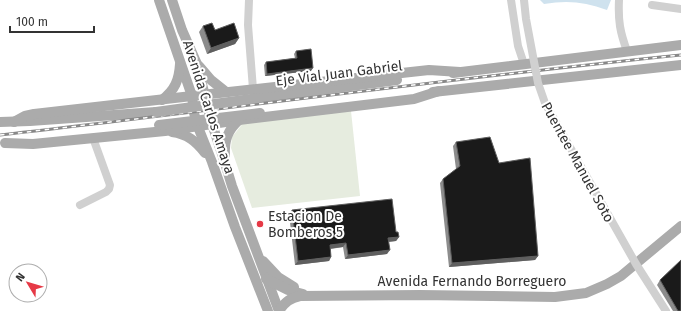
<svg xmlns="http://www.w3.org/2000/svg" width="681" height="311" font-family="'Fira Sans',sans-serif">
<rect width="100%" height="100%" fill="#fff"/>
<path fill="#e6ecdf" d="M351,111L360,196L252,208L231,148L232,137L244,122Z"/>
<path fill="#cfe2ee" d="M540,0H611L607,10C585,2 568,0 544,4Z"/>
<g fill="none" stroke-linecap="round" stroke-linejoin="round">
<g stroke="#d0d0d0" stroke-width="8">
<path d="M249,0L248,25L253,89"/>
<path d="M511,0L518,46L524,64"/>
<path d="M619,0C618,21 620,32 627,51"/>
<path d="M652,5L681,9"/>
<path d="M80,205L106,192L109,189L110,185L93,138"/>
</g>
<g stroke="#ababab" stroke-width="10">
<path d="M159,0L192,96L194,113L198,127L212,162L235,227L268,311"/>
<path d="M172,0L182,30L197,64L212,124L225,163L232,186L279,311"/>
<path d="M199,66L211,80L226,92"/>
<path d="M453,73L681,45"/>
<path d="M433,92L681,65"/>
<path d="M258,98L397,80"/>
<path d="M162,100C175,90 179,80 180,64"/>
<path d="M0,122L30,121L156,112"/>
<path d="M14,122L25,116L34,114L192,96L429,70L460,72"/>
<path d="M172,132C187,134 196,141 205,153"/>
<path d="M5,143L33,144L165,131L239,120L414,99L439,91"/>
<path d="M225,155C224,140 228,130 239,120"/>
<path d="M263,261L278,277L294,287"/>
<path d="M266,279L288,290L303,294"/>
<path d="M279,311C285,302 290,298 300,296L420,295L555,297L586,293L607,284L621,276L681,226"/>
</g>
<defs>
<path id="rail" d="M0,135C227,109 454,78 681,55"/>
</defs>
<use href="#rail" stroke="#888" stroke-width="3"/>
<use href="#rail" stroke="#fff" stroke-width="1.5" stroke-dasharray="4.5" stroke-linecap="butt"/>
<path stroke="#d0d0d0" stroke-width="8" d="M524,0L526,19L538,83L545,103L636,264L666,311"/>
<g stroke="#ababab" stroke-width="10">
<path d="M156,112L258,98"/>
<path d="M159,125L260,113"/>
</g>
</g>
<g fill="#8c8c8c">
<path d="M203,26L239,38L235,44L207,54L199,32Z"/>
<path d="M296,51L311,71L265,76L264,65L266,62L295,58L294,54Z"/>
<path d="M456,142L499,163L538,256L535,260L449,267L440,183L443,179L456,169L453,146Z"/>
<path d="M292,210L396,232L399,237L396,241L389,242L387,254L345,259L343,247L331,249V257L329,261L295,265L289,214Z"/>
<path d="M660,280L681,311H673L657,285Z"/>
</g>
<g fill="#5f5f5f">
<path d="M239,38L235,44L207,54L211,48Z"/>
<path d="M313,68L311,71L265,76L267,74Z"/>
<path d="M399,237L396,241L385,242L388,238Z"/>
<path d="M346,243L343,247L327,249L330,245Z"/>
<path d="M390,250L387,254L345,259L348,255Z"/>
<path d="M538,256L535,260L449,267L452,263Z"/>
<path d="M331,257L329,261L295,265L298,261Z"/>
</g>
<g fill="#1a1a1a" stroke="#5f5f5f">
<path d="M212,23L215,30L234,23L239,38L211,48L203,26Z"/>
<path d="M311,49L313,68L267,74L266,62L297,58L296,51Z"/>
<path d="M490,137L499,163L530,158L538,256L452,263L443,179L460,166L456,142Z"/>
<path d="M392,199L396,232H398L399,237L388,238L390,250L348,255L346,243L330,245L331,257L298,261L292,210Z"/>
<path d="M681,260V311H678L660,280Z"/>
</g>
<circle fill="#e63946" stroke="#fff" stroke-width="1.5" cx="260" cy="224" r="4"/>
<g text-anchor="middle" stroke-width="4" stroke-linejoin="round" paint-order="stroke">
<g font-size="14" fill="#333" stroke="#fff">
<text transform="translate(339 73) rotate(-7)" y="5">Eje Vial Juan Gabriel</text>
<text transform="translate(209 107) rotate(72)" y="5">Avenida Carlos Amaya</text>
<text transform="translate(578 162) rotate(61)" y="5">Puentee Manuel Soto</text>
<text x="472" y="286">Avenida Fernando Borreguero</text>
</g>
<g font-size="14" fill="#333" stroke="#fff" text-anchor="start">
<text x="268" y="221">Estacion De<tspan x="268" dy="16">Bomberos 5</tspan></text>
</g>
</g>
<g transform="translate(28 283) rotate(308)"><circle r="19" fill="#ffffff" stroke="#adadad"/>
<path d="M0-3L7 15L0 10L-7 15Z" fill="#e63946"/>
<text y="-6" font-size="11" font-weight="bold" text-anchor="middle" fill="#333333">N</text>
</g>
<path d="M10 26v6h84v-6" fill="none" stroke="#333333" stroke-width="2"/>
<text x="16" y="26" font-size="12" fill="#333333" stroke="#ffffff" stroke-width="3" paint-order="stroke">100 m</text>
</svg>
